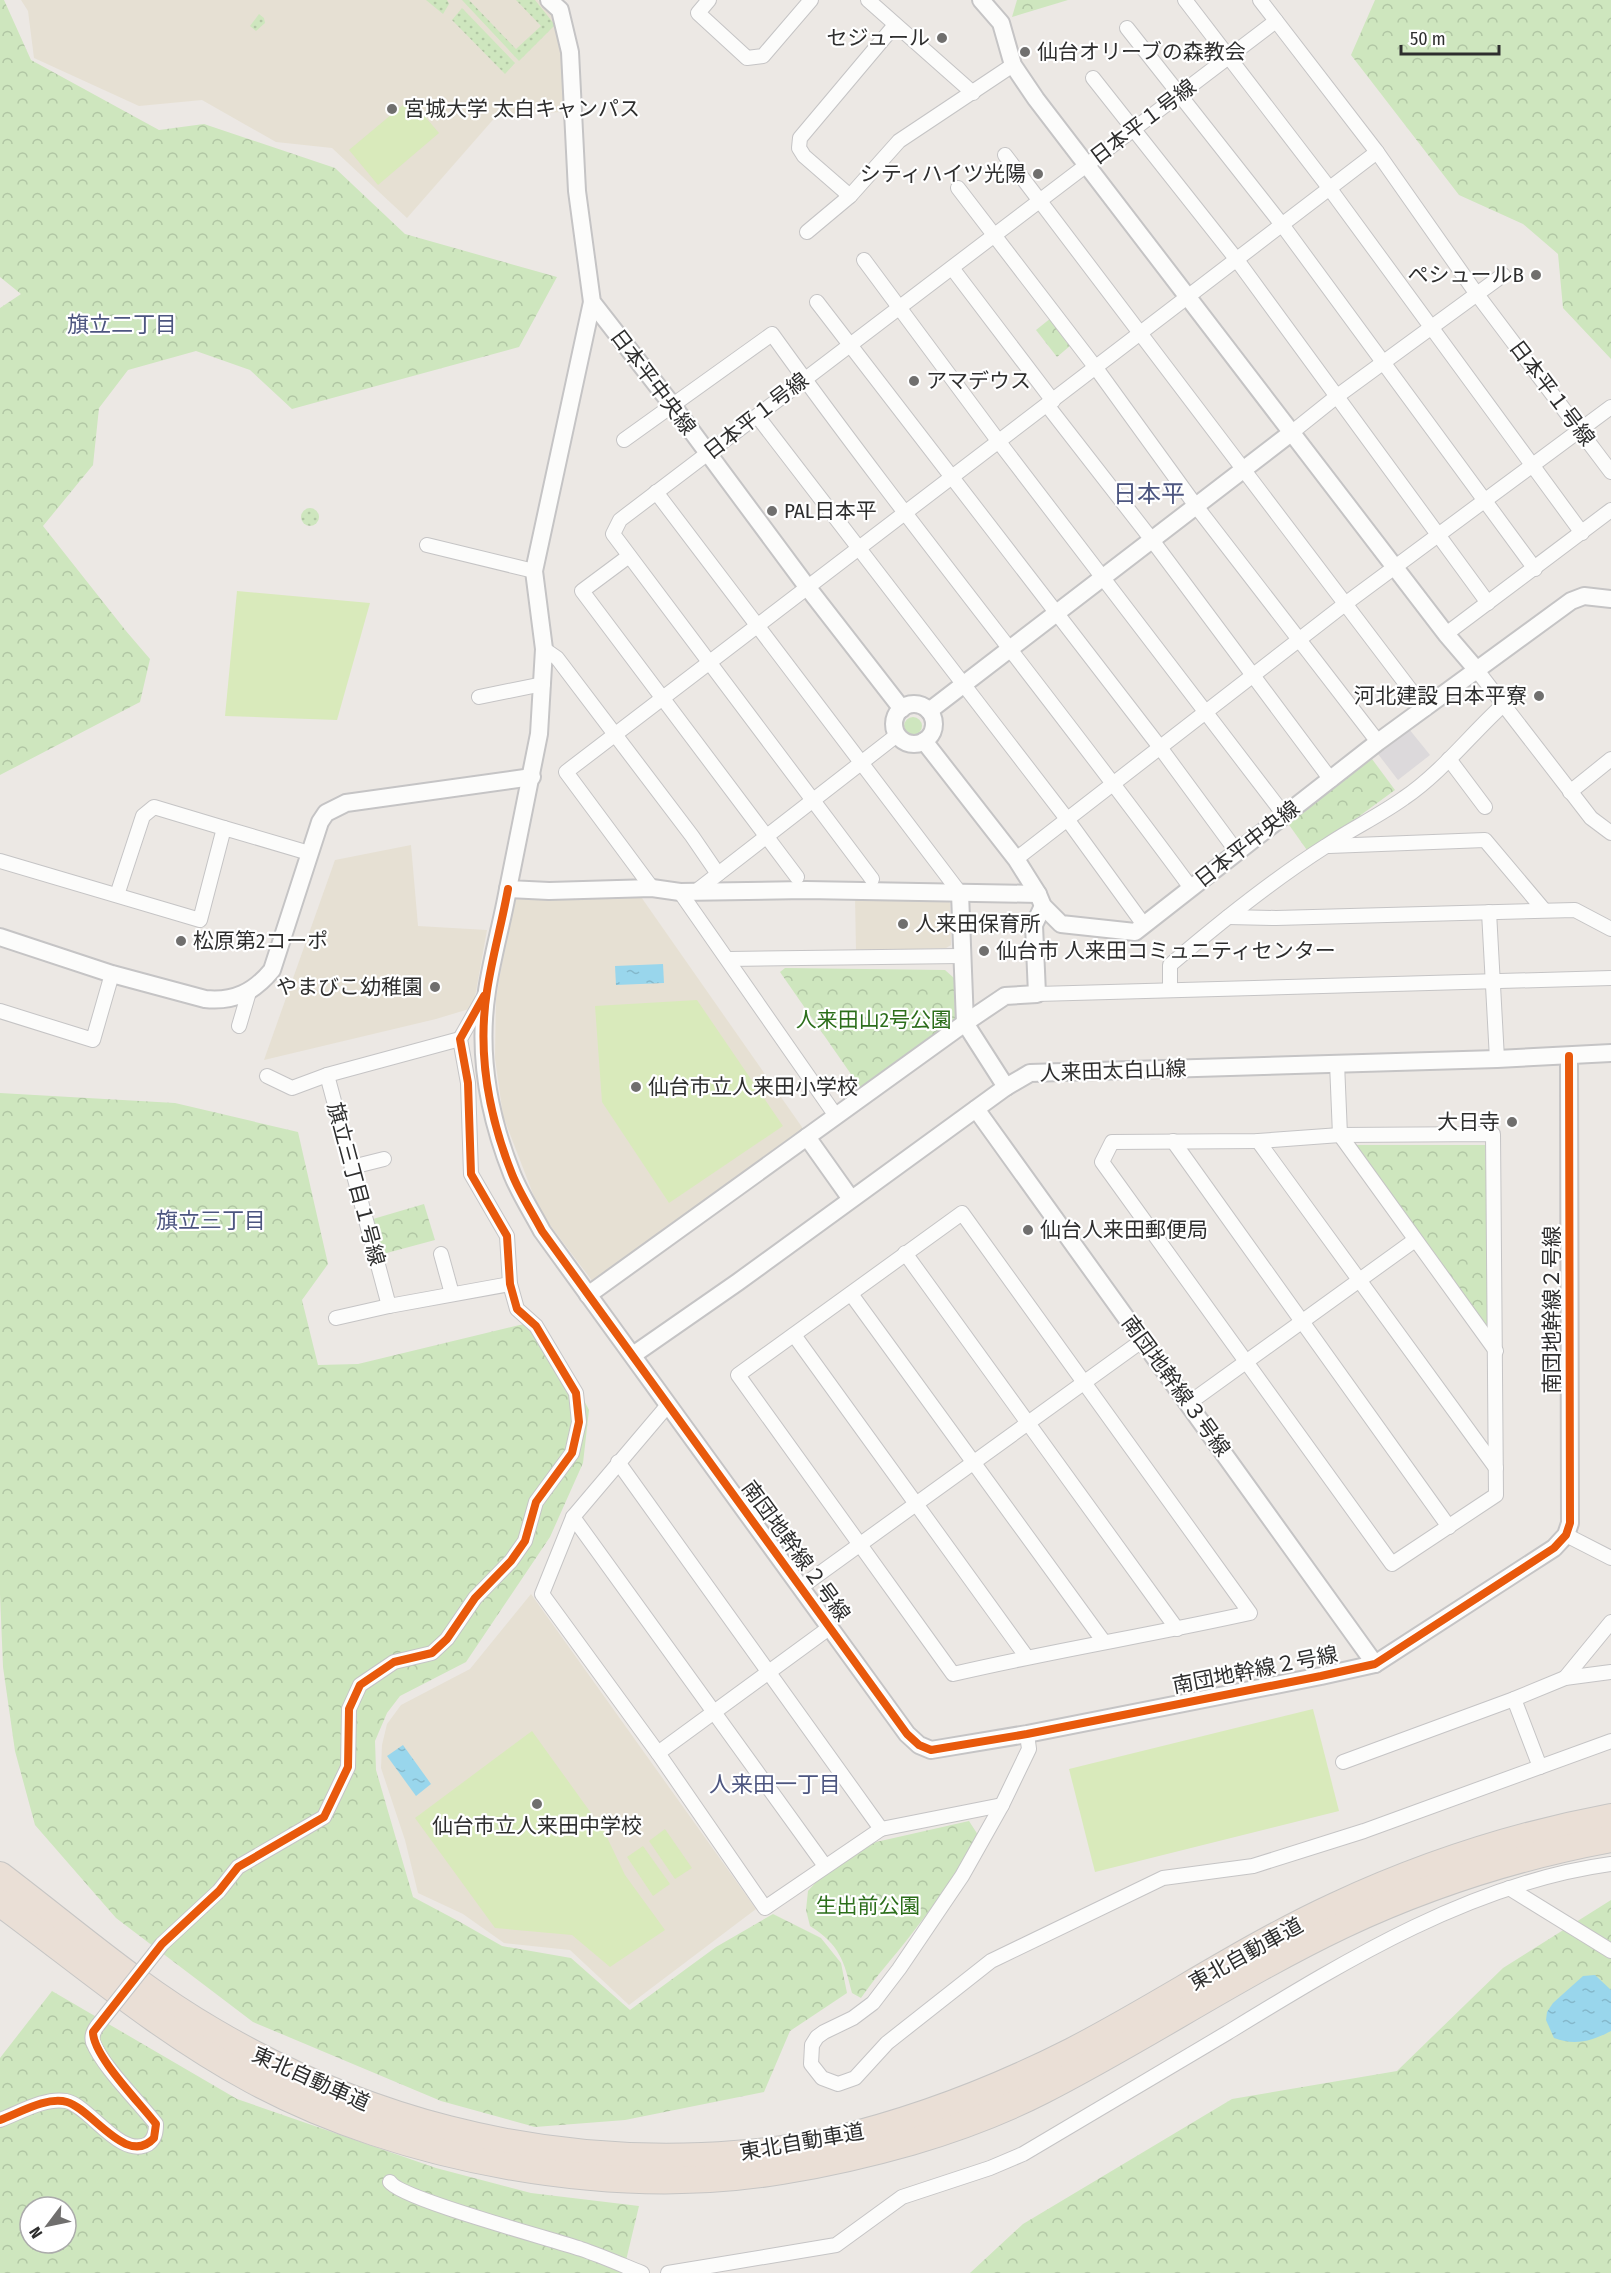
<svg xmlns="http://www.w3.org/2000/svg" width="1611" height="2273" font-family="'Fira Sans Condensed','Noto Sans JP',sans-serif">
<defs>
<pattern id="grass-dots" width="8" height="8" patternUnits="userSpaceOnUse" patternTransform="scale(1.5)"><rect width="8" height="8" fill="#cee6be"/><path d="M2 2h.1M6 6h.1" fill="none" stroke="#b1c6a4" stroke-width="1.8" stroke-linecap="round"/></pattern>
<pattern id="forest-crowns" width="20" height="18" patternUnits="userSpaceOnUse" patternTransform="scale(1.5)"><rect width="20" height="18" fill="#cee6be"/><path d="M2 6a3 3 0 1 1 6 0M12 15a3 3 0 1 1 6 0" fill="none" stroke="#b1c6a4"/></pattern>
<pattern id="water-ripples" width="26" height="14" patternUnits="userSpaceOnUse" patternTransform="scale(1.5)"><rect width="26" height="14" fill="#99d6ec"/><path d="M2 4q2-2 4 0t4 0M15 11q2-2 4 0t4 0" fill="none" stroke="#84b8cb"/></pattern>
</defs>
<rect width="100%" height="100%" fill="#ece8e4"/>
<path fill="#dcd9db" d="M1409,729L1430,755L1398,780L1378,754Z"/>
<g fill="#e6e0d3">
<path d="M21,0H538L558,20L565,56L566,112L498,114L407,218L332,148L276,142L202,100L139,106L34,58L28,11Z"/>
<path d="M411,845L418,926L487,930L475,997L469,1009L436,1019L264,1060L335,860Z"/>
<path d="M639,894L804,1130L593,1282L540,1212L503,1116L495,1058L496,999L510,916L517,895Z"/>
<path d="M855,895L944,898L950,903L951,945L946,948L856,951Z"/>
<path d="M531,1594L756,1909L629,2005L570,1950L504,1943L463,1914L418,1893L405,1840L381,1768L382,1745L387,1724L401,1705L470,1669Z"/>
</g>
<g fill="url(#grass-dots)">
<path d="M426,0H447L449,4L443,14Z"/>
<path d="M462,0H469L516,49L541,26L516,0H535L555,25L519,61Z"/>
<path d="M462,8L515,63L505,74L452,20Z"/>
<path d="M259,14L264,18L265,23L256,31L250,26Z"/>
<circle cx="310" cy="517" r="9"/>
</g>
<g fill="url(#forest-crowns)" fill-rule="evenodd">
<path d="M0,0H4L31,60L159,130L204,124L335,168L405,234L557,277L519,347L292,409L250,370L196,351L128,370L99,408L93,465L43,526L126,631L150,659L140,702L0,775V308L21,294L0,277Z"/>
<path d="M1017,0H1068L1012,17Z"/>
<path d="M1375,0H1611V359L1563,308L1558,254L1523,224L1459,195L1351,55Z"/>
<path d="M1051,318L1071,345L1057,357L1036,330Z"/>
<path d="M1372,759L1395,790L1309,853L1287,822Z"/>
<path d="M785,968L945,970L954,978L955,1018L950,1027L862,1090L780,972Z"/>
<path d="M0,1093L175,1103L298,1132L328,1264L302,1300L318,1365L358,1364L524,1324L562,1359L589,1410L583,1463L550,1537L466,1662L400,1696L387,1713L375,1741L376,1770L413,1897L460,1922L502,1946L571,1958L630,2010L716,1947L773,1914L821,1938L841,1963L847,1993L790,2031L764,2092L625,2120L535,2127L441,2101L253,2022L116,1918L35,1825L15,1751L3,1667L0,1594Z"/>
<path d="M1355,1145H1485L1492,1328L1487,1330Z"/>
<path d="M424,1204L435,1240L383,1254L373,1219Z"/>
<path d="M969,1821L980,1838C958,1872 935,1904 910,1936C894,1957 876,1976 861,1998L852,1993C844,1961 840,1945 810,1926L806,1910L808,1891L825,1872L876,1842Z"/>
<path d="M1611,1900V2273H970L1023,2224L1232,2099L1397,2071L1503,1968Z"/>
<path d="M52,1991L237,2099L436,2168L531,2193L639,2206L623,2273H0V2058ZM30,2207H66V2243H30Z"/>
</g>
<circle fill="#cee6be" cx="913" cy="726" r="9"/>
<g fill="#d9eabb">
<path d="M410,99L439,133L378,185L349,150Z"/>
<path d="M237,591L370,603L337,720L225,716Z"/>
<path d="M697,1000L783,1126L669,1203L602,1102L595,1006Z"/>
<path d="M1313,1709L1339,1811L1095,1872L1069,1769Z"/>
<path d="M532,1731L604,1831L625,1875L665,1930L610,1967L572,1935L495,1928L415,1818Z"/>
<path d="M665,1829L692,1868L675,1879L649,1841Z"/>
<path d="M643,1846L670,1884L653,1896L627,1857Z"/>
</g>
<g fill="url(#water-ripples)">
<path d="M663,964L664,983L616,985L615,966Z"/>
<path d="M403,1745L431,1784L416,1796L387,1756Z"/>
<path d="M1595,1975L1611,1990V2031C1592,2041 1575,2046 1554,2038L1546,2020L1547,2012L1553,2003L1583,1976Z"/>
</g>
<g fill="none" stroke-linecap="round" stroke-linejoin="round">
<defs>
<g id="minor">
<path d="M709,0L698,13L747,58L763,56L811,0"/>
<path d="M868,0L973,93"/>
<path d="M1185,0L1330,189L1582,533"/>
<path d="M1260,0L1377,152L1476,293L1611,472"/>
<path d="M1127,28L1283,226L1535,569"/>
<path d="M1093,78L1237,260L1488,603"/>
<path d="M1005,155L1425,709"/>
<path d="M958,188L1096,368L1196,506L1378,742"/>
<path d="M850,196L804,156L799,148L800,138L895,25"/>
<path d="M807,232L850,196L899,141L1013,65"/>
<path d="M864,260L999,442L1285,816"/>
<path d="M952,268L1053,401"/>
<path d="M817,302L1159,746L1237,852"/>
<path d="M1047,405L1152,540L1331,780"/>
<path d="M758,417L1067,819L1144,925"/>
<path d="M1291,433L1336,397L1503,275"/>
<path d="M624,440L772,334C907,522 1054,701 1191,888"/>
<path d="M656,492L960,893"/>
<path d="M427,545L534,571"/>
<path d="M629,556L582,591L797,877"/>
<path d="M1446,634L1611,510"/>
<path d="M544,649L557,658L692,836L718,874"/>
<path d="M1476,669L1591,818L1611,833"/>
<path d="M479,697L543,684"/>
<path d="M1449,759L1485,807"/>
<path d="M1570,792L1611,759"/>
<path d="M1329,846L1485,840L1544,910"/>
<path d="M1016,859L1345,604L1611,407"/>
<path d="M0,861L200,920L224,828L309,853"/>
<path d="M872,879L613,534L620,520L1276,21"/>
<path d="M652,888L566,772L1377,152"/>
<path d="M680,892L836,1116"/>
<path d="M695,892L897,735"/>
<path d="M117,895L143,816L154,807L224,828"/>
<path d="M1489,912L1497,1059"/>
<path d="M1228,917L1276,918L1575,910L1611,929"/>
<path d="M728,959L961,956"/>
<path d="M1170,989V965C1219,923 1271,881 1326,846C1351,829 1379,816 1404,798C1441,773 1470,735 1504,704"/>
<path d="M1037,994L1611,978"/>
<path d="M0,1011L93,1040L112,974"/>
<path d="M239,1026L249,992"/>
<path d="M460,1039L327,1075L389,1306L510,1284"/>
<path d="M1337,1063L1340,1135L1496,1351"/>
<path d="M267,1076L292,1088L327,1075"/>
<path d="M1493,1134L1496,1495L1392,1564L1102,1162L1112,1142L1258,1141L1340,1135Z"/>
<path d="M1173,1141L1449,1527"/>
<path d="M1258,1141L1496,1468"/>
<path d="M352,1167L384,1159"/>
<path d="M962,1213L1250,1613C1151,1635 1051,1651 953,1674L738,1375Z"/>
<path d="M905,1253L1177,1629"/>
<path d="M441,1254L452,1294"/>
<path d="M851,1294L1104,1642"/>
<path d="M336,1318L389,1306"/>
<path d="M794,1335L1026,1656"/>
<path d="M1189,1403L1415,1240"/>
<path d="M668,1405L573,1517L542,1594L658,1753L765,1908L881,1829L1002,1805"/>
<path d="M618,1462L881,1829"/>
<path d="M573,1517L825,1866"/>
<path d="M1566,1535L1611,1558"/>
<path d="M801,1587L1143,1340"/>
<path d="M1565,1678L1611,1622"/>
<path d="M1514,1699L1540,1767"/>
<path d="M1027,1734L1029,1749L1002,1805L962,1876L899,1969L873,2003L853,2018L824,2032L817,2037L812,2045L811,2064L822,2078L838,2084L855,2078L887,2043L991,1961L1163,1878L1253,1866L1364,1831L1611,1741"/>
<path d="M658,1753L829,1628"/>
<path d="M1343,1762L1514,1699L1565,1678L1611,1672"/>
<path d="M1509,1888L1611,1951"/>
<path d="M155,1953L162,1944L219,1891L238,1867L324,1817L348,1767L349,1709L360,1685L394,1662L432,1653L447,1639L475,1598L511,1561L525,1541L536,1502L572,1453L579,1422L576,1393L536,1326L517,1309L510,1284L507,1236L471,1174L468,1083L460,1039L485,995"/>
<path d="M0,2120C19,2113 45,2097 66,2101C90,2106 120,2159 148,2144C155,2139 156,2132 156,2124C139,2102 102,2066 93,2042C91,2035 94,2030 98,2025"/>
<path d="M390,2182C401,2199 552,2239 581,2249C602,2256 622,2265 642,2273"/>
<path d="M668,2273L836,2245L902,2197L990,2168L1023,2154C1091,2114 1159,2074 1227,2033C1345,1961 1471,1883 1611,1864"/>
</g>
<g id="tertiary">
<path d="M549,0L560,10L570,52L577,191L592,302L673,406L808,588L902,709"/>
<path d="M981,0L1001,23L1013,65L1036,99L1446,634L1476,669"/>
<path d="M592,302L534,571L544,649L539,734L508,889L549,891L652,888L680,892L806,890L1038,894"/>
<circle cx="914" cy="724" r="20"/>
<path d="M929,711L1291,433"/>
<path d="M924,741L1016,859L1038,894L1043,906L1061,924L1135,932L1378,742L1571,601L1584,596L1611,599"/>
<path d="M508,889C502,923 492,957 487,991C477,1054 489,1116 512,1174C520,1194 532,1212 542,1231L907,1734L919,1745L931,1750L1027,1734L1321,1676L1375,1664L1554,1548L1566,1535L1570,1523L1569,1056"/>
<path d="M960,893L965,1023L1006,1087"/>
<path d="M0,937L112,974L205,999C234,1002 254,992 272,970L320,822L326,813L346,803L532,777"/>
<path d="M976,1109L1375,1664"/>
<path d="M807,1137L851,1199"/>
<path d="M588,1295L965,1023L1005,996L1037,994L1034,925L1043,906"/>
<path d="M633,1355L738,1282L1006,1087L1030,1073L1497,1059L1611,1053"/>
</g>
<g id="motorway">
<path d="M0,1875C70,1928 137,1987 213,2031C362,2119 529,2163 702,2156C745,2154 790,2150 833,2140C917,2120 995,2090 1072,2051C1161,2005 1244,1948 1335,1906C1423,1865 1515,1835 1611,1817"/>
<path d="M0,1903C83,1964 161,2031 252,2080C402,2161 613,2199 782,2171C825,2164 869,2154 911,2142C955,2129 1001,2112 1042,2091C1144,2039 1240,1974 1343,1925C1428,1885 1519,1856 1611,1839"/>
</g>
</defs>
<use href="#minor" stroke="#c5c4c5" stroke-width="16"/>
<use href="#tertiary" stroke="#c5c4c5" stroke-width="20"/>
<use href="#motorway" stroke="#c6c5c4" stroke-width="28"/>
<use href="#minor" stroke="#fcfcfb" stroke-width="14"/>
<use href="#tertiary" stroke="#fcfcfb" stroke-width="16"/>
<use href="#motorway" stroke="#eadfd6" stroke-width="26"/>
<defs>
<path id="minor-bridge" d="M98,2025L155,1953"/>
</defs>
<use href="#minor-bridge" stroke="#c5c4c5" stroke-width="16" stroke-linecap="butt"/>
<use href="#minor-bridge" stroke="#fcfcfb" stroke-width="14"/>
<defs>
<g id="cycleway">
<path d="M508,889C502,923 492,957 487,991C477,1054 489,1116 512,1174C520,1194 532,1212 542,1231L907,1734L919,1745L931,1750L1027,1734L1321,1676L1375,1664L1554,1548L1566,1535L1570,1523L1569,1056"/>
<path d="M0,2120C19,2113 47,2096 67,2102C92,2109 127,2168 154,2138L156,2124C140,2103 93,2056 93,2032L162,1944L219,1891L238,1867L324,1817L348,1767L349,1709L360,1685L394,1662L432,1653L447,1639L475,1598L511,1561L525,1541L536,1502L572,1453L579,1422L576,1393L536,1326L517,1309L510,1284L507,1236L471,1174L468,1083L460,1039L484,996"/>
</g>
</defs>
<use href="#cycleway" stroke="#fff" stroke-width="11"/>
<use href="#cycleway" stroke="#e8590c" stroke-width="8"/>
</g>
<g fill="#706f6e" stroke="#fff" stroke-width="2">
<circle cx="942" cy="38" r="6"/>
<circle cx="1025" cy="52" r="6"/>
<circle cx="392" cy="109" r="6"/>
<circle cx="1038" cy="174" r="6"/>
<circle cx="1536" cy="275" r="6"/>
<circle cx="914" cy="381" r="6"/>
<circle cx="772" cy="511" r="6"/>
<circle cx="1539" cy="696" r="6"/>
<circle cx="903" cy="924" r="6"/>
<circle cx="181" cy="941" r="6"/>
<circle cx="984" cy="951" r="6"/>
<circle cx="435" cy="987" r="6"/>
<circle cx="636" cy="1087" r="6"/>
<circle cx="1512" cy="1122" r="6"/>
<circle cx="1028" cy="1230" r="6"/>
<circle cx="537" cy="1804" r="6"/>
</g>
<g text-anchor="middle" stroke-width="4.5" stroke-linejoin="round" paint-order="stroke">
<g font-size="21" fill="#2e2e2e" stroke="#fff" text-anchor="start">
<text x="930" y="45" text-anchor="end">セジュール</text>
<text x="1037" y="59">仙台オリーブの森教会</text>
<text x="404" y="116">宮城大学 太白キャンパス</text>
<text x="1026" y="181" text-anchor="end">シティハイツ光陽</text>
<text x="1524" y="282" text-anchor="end">ぺシュールB</text>
<text x="926" y="388">アマデウス</text>
<text x="784" y="518">PAL日本平</text>
<text x="1527" y="703" text-anchor="end">河北建設 日本平寮</text>
<text x="915" y="931">人来田保育所</text>
<text x="193" y="948">松原第2コーポ</text>
<text x="996" y="958">仙台市 人来田コミュニティセンター</text>
<text x="423" y="994" text-anchor="end">やまびこ幼稚園</text>
<text x="648" y="1094">仙台市立人来田小学校</text>
<text x="1500" y="1129" text-anchor="end">大日寺</text>
<text x="1040" y="1237">仙台人来田郵便局</text>
<text x="537" y="1833" text-anchor="middle">仙台市立人来田中学校</text>
</g>
<g font-size="21" fill="#2e2e2e" stroke="#fff">
<text transform="translate(1143 122) rotate(-37)" y="7">日本平１号線</text>
<text transform="translate(653 382) rotate(53)" y="7">日本平中央線</text>
<text transform="translate(1552 393) rotate(53)" y="7">日本平１号線</text>
<text transform="translate(756 416) rotate(-38)" y="7">日本平１号線</text>
<text transform="translate(1247 844) rotate(-38)" y="7">日本平中央線</text>
<text transform="translate(1113 1071) rotate(-2)" y="7">人来田太白山線</text>
<text transform="translate(356 1184) rotate(75)" y="7">旗立三丁目１号線</text>
<text transform="translate(1552 1310) rotate(-90)" y="7">南団地幹線２号線</text>
<text transform="translate(1176 1386) rotate(54)" y="7">南団地幹線３号線</text>
<text transform="translate(796 1551) rotate(54)" y="7">南団地幹線２号線</text>
<text transform="translate(1255 1670) rotate(-11)" y="7">南団地幹線２号線</text>
<text transform="translate(1246 1954) rotate(-29)" y="7">東北自動車道</text>
<text transform="translate(311 2079) rotate(24)" y="7">東北自動車道</text>
<text transform="translate(802 2142) rotate(-10)" y="7">東北自動車道</text>
</g>
<g font-size="21" fill="#2c6e1b" stroke="#fff">
<text x="874" y="1027">人来田山2号公園</text>
<text x="868" y="1913">生出前公園</text>
</g>
<g font-size="22" fill="#4d5680" stroke="#fff">
<text x="122" y="332">旗立二丁目</text>
<text x="211" y="1228">旗立三丁目</text>
<text x="775" y="1792">人来田一丁目</text>
</g>
<g font-size="24" fill="#4d5680" stroke="#fff">
<text x="1149" y="502">日本平</text>
</g>
</g>
<g transform="translate(48 2225) rotate(238)"><circle r="28" fill="#ffffff" stroke="#ababab" stroke-width="1.5"/>
<path d="M0-4.5L10 22L0 15L-10 22Z" fill="#706f6e"/>
<text y="-9" font-size="16" font-weight="bold" text-anchor="middle" fill="#2e2e2e">N</text>
</g>
<path d="M1401 45v9h98v-9" fill="none" stroke="#2e2e2e" stroke-width="3"/>
<text x="1410" y="45" font-size="18" fill="#2e2e2e" stroke="#ffffff" stroke-width="4.5" paint-order="stroke">50 m</text>
</svg>
